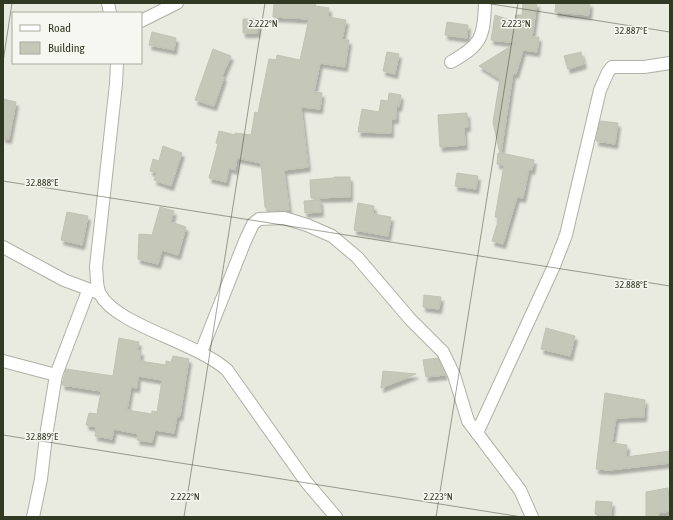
<svg xmlns="http://www.w3.org/2000/svg" width="673" height="520" font-family="'Asap Condensed',sans-serif">
<defs>
<filter id="shadow"><feDropShadow dx="2.5" dy="4.5" stdDeviation="1" flood-color="#0004"/></filter>
</defs>
<rect width="100%" height="100%" fill="#e9eae0"/>
<g fill="#c5c7b9" stroke="#c0c3b3" fill-rule="evenodd" filter="url(#shadow)">
<path d="M274,3H316L315,6L329,8L328,17L346,20L342,40H349L345,67L320,63L314,92L322,93L320,109L301,107L308,167L284,170L289,210L269,211L265,207L261,163L237,158L235,170L229,168L226,182L209,178L218,144L216,143L219,131L235,135V133L251,135L255,112L258,113L269,59L276,60L277,55L300,60L309,19L273,17Z"/>
<path d="M523,3H537L532,37H539L537,52L523,50L516,74L513,73L501,153L534,160L532,170L529,169L523,198L517,197L503,244L492,241L499,218L495,217L504,165L497,164L498,153H500L493,122L500,79L479,66L516,43L491,40L495,15L515,22L516,15H522Z"/>
<path d="M556,3H590L589,15L555,12Z"/>
<path d="M243,19H258L257,33H243Z"/>
<path d="M447,22L468,25L467,38L445,35Z"/>
<path d="M152,32L176,38L174,50L149,45Z"/>
<path d="M213,49L231,56L222,76L224,77L214,106L195,100Z"/>
<path d="M387,52L399,54L395,74L383,71Z"/>
<path d="M581,52L584,64L568,69L564,56Z"/>
<path d="M389,93L401,95L399,107L396,106V119H391V133L358,132L362,109L379,112L381,100L388,101Z"/>
<path d="M3,99L16,102L9,139L3,138Z"/>
<path d="M467,113L468,127H464L465,145L440,147L438,115Z"/>
<path d="M600,121L618,123L615,144L596,141Z"/>
<path d="M163,146L182,153L171,186L154,180L157,173L150,171L153,159L159,161Z"/>
<path d="M457,173L478,176L476,189L455,186Z"/>
<path d="M334,177H350V197L311,198L310,180L334,178Z"/>
<path d="M320,200L321,212L305,213L304,201Z"/>
<path d="M358,203L374,206L373,214L391,217L388,236L354,230Z"/>
<path d="M160,207L174,211L171,222L186,227L178,255L162,250L158,264L138,259L139,234L152,235Z"/>
<path d="M67,212L88,216L82,245L61,240Z"/>
<path d="M424,295L441,297L439,309L423,307Z"/>
<path d="M546,328L575,336L570,356L541,349Z"/>
<path d="M119,338L139,342L137,350L141,351L140,361L166,365V361L171,362L173,356L189,359L180,416H177L174,433L155,430L152,442L137,440L138,434L114,429L112,439L95,436L96,427L86,425L89,413L97,414L101,391L62,385L66,369L113,376ZM138,376L162,380L157,412L152,411V414L127,410L131,387L137,388Z"/>
<path d="M438,358L445,375L426,377L423,360Z"/>
<path d="M383,371L416,374L381,388Z"/>
<path d="M605,393L645,400L644,417L616,418L612,443L627,445L626,457L670,451V463L610,470L596,469Z"/>
<path d="M668,488L670,511L658,513V517H646V492Z"/>
<path d="M596,501L612,502L611,516L595,514Z"/>
</g>
<g fill="none" stroke-linecap="round" stroke-linejoin="round">
<defs>
<g id="street">
<path d="M108,3L110,13"/>
<path d="M141,21L177,3"/>
<path d="M451,62C481,45 484,38 485,3"/>
<path d="M117,63L116,84L96,267C97,274 96,287 100,294C116,325 196,342 227,370L307,483L336,517"/>
<path d="M3,247L64,280L96,292"/>
<path d="M201,352L245,241L253,224L259,219L284,218L307,225L332,236L357,257L410,319L443,352L454,375L468,421L520,490L532,517"/>
<path d="M3,361L56,375"/>
<path d="M477,433L554,266L566,235L600,90L608,72L612,67H644L670,63"/>
<path d="M33,517L41,479L46,436L56,375L88,291"/>
</g>
</defs>
<use href="#street" stroke="#aeb1a3" stroke-width="14"/>
<use href="#street" stroke="#fff" stroke-width="12"/>
</g>
<path fill="none" stroke="#323922" stroke-width="1" stroke-opacity="0.45" d="M485,3L670,32M3,62L12,3M3,181L670,286M3,435L522,517M184,517L265,3M436,517L518,3"/>
<g font-size="10" text-anchor="middle" fill="#323922" stroke="#f6f7f1" stroke-width="3" stroke-linejoin="round" paint-order="stroke">
<text x="263" y="27">2.222°N</text>
<text x="516" y="27">2.223°N</text>
<text x="631" y="34">32.887°E</text>
<text x="42" y="186">32.888°E</text>
<text x="631" y="288">32.888°E</text>
<text x="42" y="440">32.889°E</text>
<text x="185" y="500">2.222°N</text>
<text x="438" y="500">2.223°N</text>
</g>
<rect width="673" height="520" fill="none" stroke="#323922" stroke-width="8"/>
<rect x="12" y="12" width="130" height="52" fill="#f6f7f1" stroke="#a8ab9e"/>
<rect x="20" y="25" width="20" height="6" fill="#ffffff" stroke="#a8ab9e"/>
<text x="48" y="32" font-size="12" fill="#323922">Road</text>
<rect x="20" y="42" width="20" height="12" fill="#c5c7b9" stroke="#a8ab9e"/>
<text x="48" y="52" font-size="12" fill="#323922">Building</text>
</svg>
